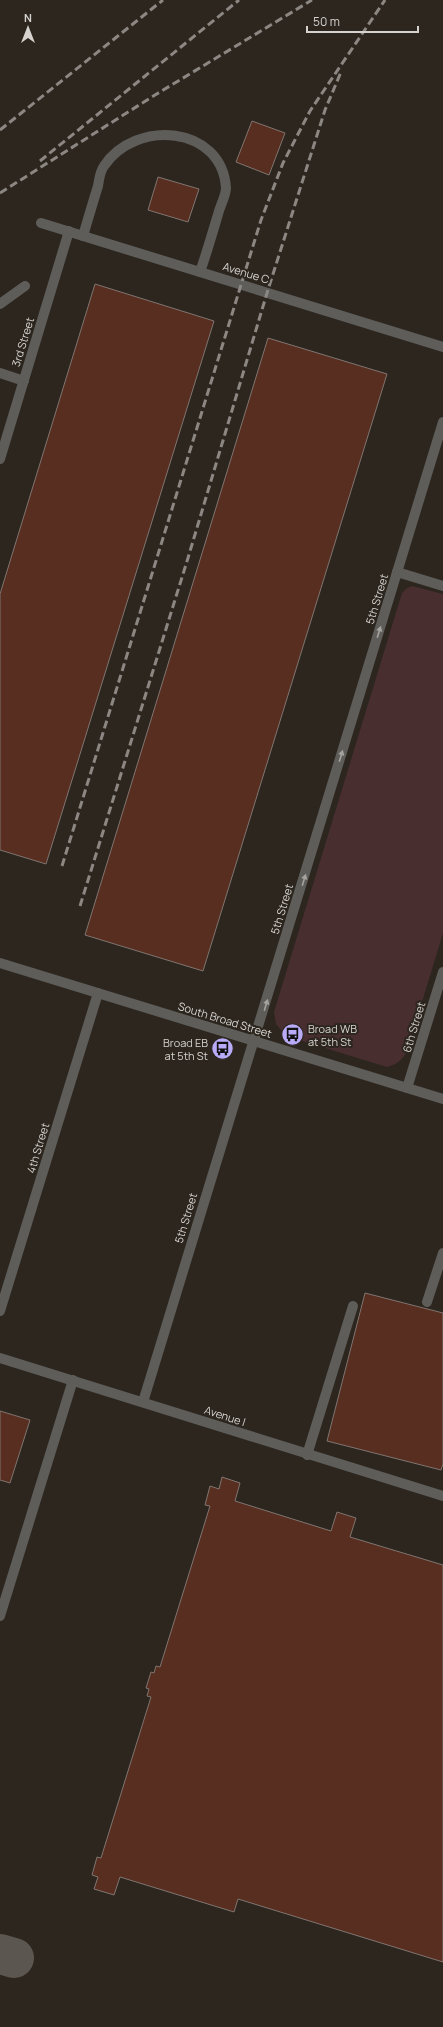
<svg xmlns="http://www.w3.org/2000/svg" width="443" height="2027" font-family="Manrope,sans-serif">
<rect width="100%" height="100%" fill="#2c261f"/>
<path fill="#492e30" d="M412,586L443,594V933L407,1051C402,1060 398,1064 387,1067L286,1036L276,1024L274,1012L402,593L406,589Z"/>
<g fill="none" stroke-linecap="round" stroke-linejoin="round">
<path stroke="#5c5650" stroke-width="40" d="M0,1954L14,1958"/>
</g>
<g fill="#572e1f" stroke="#807571">
<path d="M252,121L285,133L269,175L236,162Z"/>
<path d="M158,177L199,189L188,222L148,210Z"/>
<path d="M95,284L214,321L46,864L0,850V594Z"/>
<path d="M268,338L387,374L203,971L85,935Z"/>
<path d="M365,1293L443,1313V1464L441,1470L327,1441Z"/>
<path d="M0,1411L30,1420L10,1483L0,1480Z"/>
<path d="M222,1477L240,1483L235,1501L331,1531L337,1512L356,1518L350,1537L443,1565V1962L238,1899L234,1912L120,1877L114,1895L94,1889L98,1877L92,1875L97,1857L101,1858L151,1697L147,1696L149,1689L146,1688L151,1672L154,1673L156,1666L160,1667L210,1506L205,1505L210,1486L219,1489Z"/>
</g>
<g fill="none" stroke-linecap="round" stroke-linejoin="round">
<g stroke="#5e5d59" stroke-width="10">
<path d="M41,223L443,347"/>
<path d="M83,236C88,219 93,202 98,186C99,180 100,171 104,166C135,119 222,125 226,188C226,195 221,204 219,211C213,231 207,252 200,272"/>
<path d="M0,304L25,286"/>
<path d="M0,373L24,381"/>
<path d="M0,459L69,231"/>
<path d="M397,572L443,586"/>
<path d="M0,963L443,1099"/>
<path d="M407,1088L443,972"/>
<path d="M427,1302L443,1253"/>
<path d="M0,1311L98,993"/>
<path d="M0,1358L443,1496"/>
<path d="M143,1402L443,422"/>
<path d="M307,1455L353,1306"/>
<path d="M0,1616L73,1380"/>
</g>
<g stroke="#8c8782" stroke-width="3" stroke-dasharray="8 4" stroke-linecap="butt">
<path d="M0,130L163,0"/>
<path d="M40,161L239,0"/>
<path d="M0,193L155,95L312,0"/>
<path d="M62,866L261,220L283,163L310,111L385,0"/>
<path d="M80,906L188,558L267,293L325,110L341,72"/>
</g>
</g>
<defs><path id="oneway-solid" d="M-6-.8H1V-3.2L6.5 0L1 3.2V.8H-6Z"/></defs>
<g fill="#a6a39f">
<use href="#oneway-solid" transform="translate(379 632) rotate(-73)"/>
<use href="#oneway-solid" transform="translate(341 756) rotate(-73)"/>
<use href="#oneway-solid" transform="translate(304 880) rotate(-73)"/>
<use href="#oneway-solid" transform="translate(266 1005) rotate(-73)"/>
</g>
<defs>
<symbol id="bus-disc" viewBox="-11 -11 22 22"><circle r="9.5" fill="#b9abf7" stroke="#2c261f"/><path d="M-5-6H5V4H4V6H2V4H-2V6H-4V4H-5ZM-3.5-4V0h7V-4ZM-3.5 1.2v1.5H-2V1.2ZM2 1.2v1.5H3.5V1.2Z" fill="#111"/></symbol>
</defs>
<g fill-rule="evenodd">
<use href="#bus-disc" x="280" y="1022" width="25" height="25"/>
<use href="#bus-disc" x="210" y="1036" width="25" height="25"/>
</g>
<g text-anchor="middle" stroke-width="4" stroke-linejoin="round" paint-order="stroke">
<g font-size="11" fill="#d6d2ce" stroke="#2c261f">
<text transform="translate(246 273) rotate(17)" y="4">Avenue C</text>
<text transform="translate(23 342) rotate(-73)" y="4">3rd Street</text>
<text transform="translate(377 599) rotate(-73)" y="4">5th Street</text>
<text transform="translate(282 909) rotate(-73)" y="4">5th Street</text>
<text transform="translate(225 1020) rotate(17)" y="4">South Broad Street</text>
<text transform="translate(414 1027) rotate(-73)" y="4">6th Street</text>
<text transform="translate(38 1148) rotate(-73)" y="4">4th Street</text>
<text transform="translate(186 1218) rotate(-73)" y="4">5th Street</text>
<text transform="translate(225 1416) rotate(18)" y="4">Avenue I</text>
</g>
<g font-size="11" fill="#d6d2ce" stroke="#2c261f" text-anchor="start">
<text x="308" y="1033">Broad WB<tspan x="308" dy="13">at 5th St</tspan></text>
<text x="208" y="1047" text-anchor="end">Broad EB<tspan x="208" dy="13">at 5th St</tspan></text>
</g>
</g>
<g transform="translate(28 28)" stroke="#2c261f" stroke-width="3" paint-order="stroke">
<path d="M0-3L7 15L0 10L-7 15Z" fill="#d6d2ce"/>
<text y="-6" font-size="11" font-weight="bold" text-anchor="middle" fill="#d6d2ce">N</text>
</g>
<path d="M307 26v6h111v-6" fill="none" stroke="#d6d2ce" stroke-width="2"/>
<text x="313" y="26" font-size="12" fill="#d6d2ce" stroke="#2c261f" stroke-width="3" paint-order="stroke">50 m</text>
</svg>
